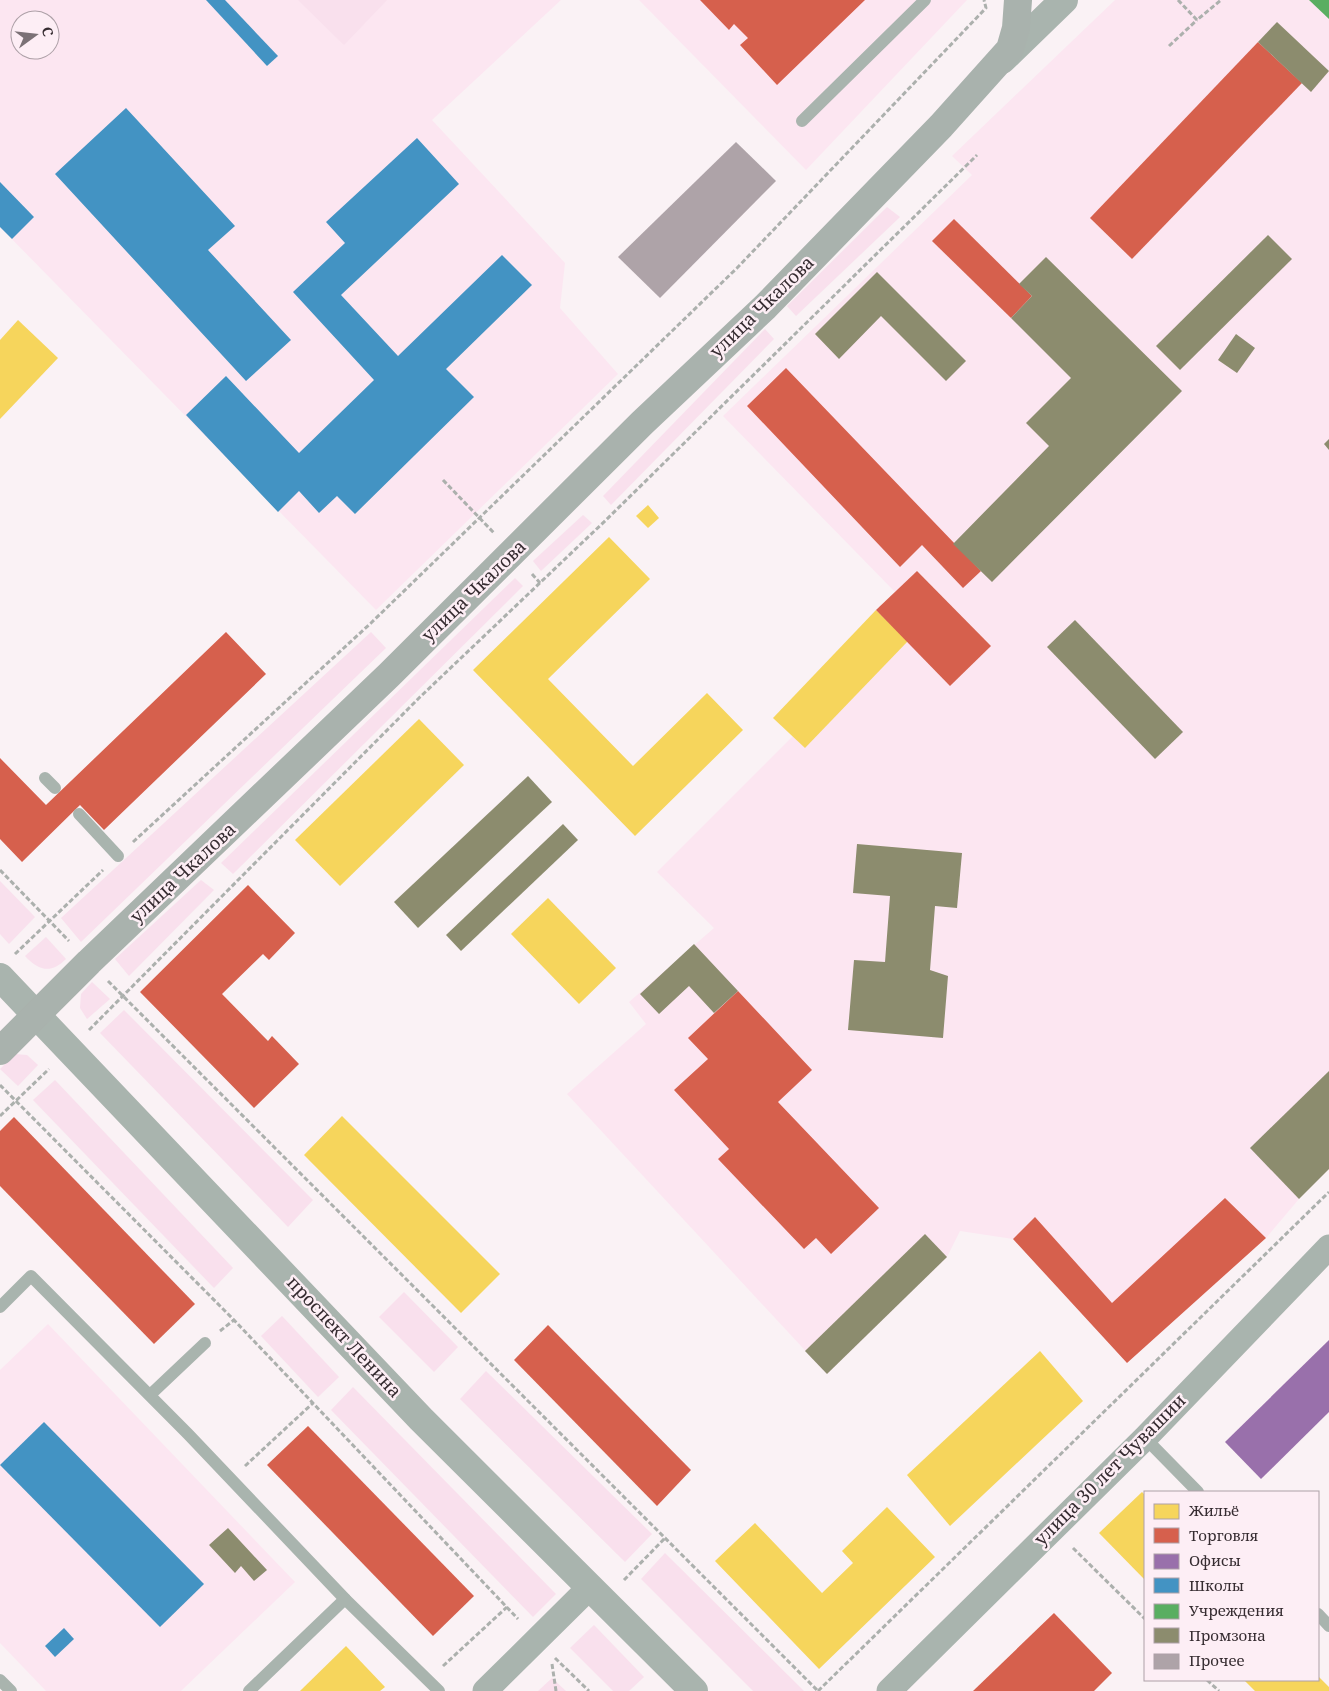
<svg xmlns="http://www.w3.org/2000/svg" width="1329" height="1691" font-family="'Noto Serif',serif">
<rect width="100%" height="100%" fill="#faf2f5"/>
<g fill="#fce6f1" fill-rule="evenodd">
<path d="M0,0H561L432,120L565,263L560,308L618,374L376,610L0,227ZM20,20H50V50H20Z"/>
<path d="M639,0H967L806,170Z"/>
<path d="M1115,0H1329V1169L1299,1199L1266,1238L1127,1363L1013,1239L960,1231L947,1257L827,1374L567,1094L646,1024L629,1002L714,928L657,872L793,736L908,641L991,646L917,571L895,592L723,416L972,175L952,156Z"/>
<path d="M48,1324L295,1582L181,1691H46L0,1643V1370Z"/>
</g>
<g fill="#f9e0ed">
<path d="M298,0H387L344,45Z"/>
<path d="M887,207L900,217L796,316L787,306Z"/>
<path d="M765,329L774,339L611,505L603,496Z"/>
<path d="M583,515L592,523L541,571L533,561Z"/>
<path d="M515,578L523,586L233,874L221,863Z"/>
<path d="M371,632L386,648L81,942L61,918Z"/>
<path d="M201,880L214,890L129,976L115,959Z"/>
<path d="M0,881L35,917L9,944L0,934Z"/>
<path d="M46,937L66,959C51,974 39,971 25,956Z"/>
<path d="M92,982L110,999L87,1019L80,1008L81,994Z"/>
<path d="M124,1010L313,1200L288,1227L100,1033Z"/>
<path d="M15,1054L27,1055L38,1065L18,1086L0,1069Z"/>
<path d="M55,1080L233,1268L214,1288L33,1100Z"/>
<path d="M404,1292L458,1347L434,1372L379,1317Z"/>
<path d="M282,1316L339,1377L318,1397L261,1336Z"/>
<path d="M486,1371L652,1534L625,1562L460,1399Z"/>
<path d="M353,1387L556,1594L533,1617L331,1410Z"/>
<path d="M665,1553L804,1691H753L641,1579Z"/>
<path d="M594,1625L644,1677L629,1691H613L570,1648Z"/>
<path d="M552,1678L566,1691H538Z"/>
</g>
<g fill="#f6d55c">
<path d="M18,320L58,358L0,419V340Z"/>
<path d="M648,505L659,518L648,528L636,516Z"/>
<path d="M609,537L650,579L548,679L633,766L707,693L743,730L635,836L473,670Z"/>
<path d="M876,610L908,641L805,748L773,718Z"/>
<path d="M419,719L464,765L340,886L295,840Z"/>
<path d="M548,898L616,968L579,1004L511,934Z"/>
<path d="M342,1116L500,1274L461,1313L304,1155Z"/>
<path d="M1040,1351L1083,1401L950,1526L907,1475Z"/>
<path d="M1142,1492L1145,1495V1580L1099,1533Z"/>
<path d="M887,1507L935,1557L819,1669L715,1561L755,1523L822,1593L853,1563L842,1551Z"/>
<path d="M346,1646L385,1687L380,1691H300Z"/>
<path d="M1318,1676L1329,1687V1691H1255L1244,1680H1318Z"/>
</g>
<g fill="#d6604d">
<path d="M700,0H865L777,85L740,45L748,38L734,24L729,30Z"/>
<path d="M1258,42L1302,83L1132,259L1090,218Z"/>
<path d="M954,219L1032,296L1011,318L932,241Z"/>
<path d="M786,368L981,571L963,588L922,545L900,567L747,406Z"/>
<path d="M917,571L991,646L950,686L876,610Z"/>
<path d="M226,632L266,674L104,830L80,805L22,862L0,839V758L46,805Z"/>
<path d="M248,885L295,933L269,960L263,954L222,994L268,1041L272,1036L299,1064L254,1108L140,992Z"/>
<path d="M738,991L812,1070L778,1102L879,1208L831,1254L816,1238L804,1249L718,1159L729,1149L674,1090L708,1059L688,1038Z"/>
<path d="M14,1117L195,1304L154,1344L0,1186V1131Z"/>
<path d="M1225,1198L1266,1238L1127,1363L1013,1239L1035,1217L1112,1303Z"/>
<path d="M548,1325L691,1470L657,1506L514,1360Z"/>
<path d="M308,1426L474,1596L433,1636L267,1465Z"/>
<path d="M1054,1613L1112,1673L1094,1691H973Z"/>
</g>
<path fill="#9970ab" d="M1329,1340V1412L1261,1479L1225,1442Z"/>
<g fill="#4393c3">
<path d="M206,0H225L278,56L267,66Z"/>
<path d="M126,108L235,226L208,250L291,340L246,381L55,174Z"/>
<path d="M417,138L459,184L341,295L398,356L502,255L532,285L446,369L474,397L355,514L337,496L319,513L299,491L278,512L186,415L226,376L299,453L374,380L293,292L345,243L326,222Z"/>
<path d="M0,182L34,217L12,239L0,227Z"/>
<path d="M44,1422L204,1584L160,1627L0,1465Z"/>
<path d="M64,1628L74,1639L55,1657L45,1646Z"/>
</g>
<path fill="#5aae61" d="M1309,0H1329V19Z"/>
<g fill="#8c8c6e">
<path d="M1277,22L1329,71L1311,92L1258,42Z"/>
<path d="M1268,235L1292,259L1180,370L1156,346Z"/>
<path d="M1046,257L1182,391L992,582L953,544L1049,446L1026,423L1071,378L1011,318L1032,296L1019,284Z"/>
<path d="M877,272L966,361L946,381L881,316L839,359L815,334Z"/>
<path d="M1236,334L1255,348L1237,373L1218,360Z"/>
<path d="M1329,439V450L1324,444Z"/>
<path d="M1075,620L1183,732L1155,759L1047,647Z"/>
<path d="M528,776L552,802L418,928L394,902Z"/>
<path d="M563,824L578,840L461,951L446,935Z"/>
<path d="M857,844L962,853L957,908L935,906L930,970L948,976L943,1038L848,1030L854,960L885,962L890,896L853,893Z"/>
<path d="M694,944L738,991L714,1013L689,986L659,1014L640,994Z"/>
<path d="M1329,1071V1169L1299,1199L1250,1148Z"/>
<path d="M925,1234L947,1257L827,1374L805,1351Z"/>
<path d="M228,1528L267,1570L254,1581L241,1566L235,1573L209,1545Z"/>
</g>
<path fill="#aea3a8" d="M736,142L776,181L660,298L618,257Z"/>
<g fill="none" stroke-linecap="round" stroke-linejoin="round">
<g stroke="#acb0ad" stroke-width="3" stroke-dasharray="5 2.5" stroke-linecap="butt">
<path d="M1178,0L1197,20L1221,0"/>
<path d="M1169,46L1197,20"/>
<path d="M443,480L494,533"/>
<path d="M532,574L540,583"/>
<path d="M133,842L371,623L737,268L986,8L984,0"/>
<path d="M0,870L69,941"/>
<path d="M15,954L103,870"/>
<path d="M108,981L818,1691"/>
<path d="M89,1030L419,698L606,520L977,155"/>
<path d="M0,1085L234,1320L518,1619"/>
<path d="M0,1116L49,1069"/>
<path d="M220,1331L234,1320"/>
<path d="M245,1466L313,1403"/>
<path d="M1073,1548L1145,1619"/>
<path d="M624,1580L666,1537"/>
<path d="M555,1658L589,1691"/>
<path d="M552,1664L556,1691"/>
<path d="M443,1666L507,1607"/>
<path d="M1207,1680L1219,1691"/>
<path d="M818,1691L1329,1192"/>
</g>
<g stroke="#a9b4ae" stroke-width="12">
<path d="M802,121L925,0"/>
<path d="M45,778L55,788"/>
<path d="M79,814L118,856"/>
<path d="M0,1307L31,1276L188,1434L345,1599L439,1691"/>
<path d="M150,1395L205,1343"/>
<path d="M1145,1438L1198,1492"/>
<path d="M1318,1614L1329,1626"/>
<path d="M0,1680L11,1691"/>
<path d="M249,1691L345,1599"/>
</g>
<g stroke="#a9b4ae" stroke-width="25">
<path d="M485,1691L590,1587"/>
<path d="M889,1691L1145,1438L1329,1247"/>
</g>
<g stroke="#a9b4ae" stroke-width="28">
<path d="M1002,60L1064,0"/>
<path d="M0,977L421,1419L694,1691"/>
</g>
<path stroke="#a9b2ad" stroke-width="28" d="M0,1051L89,962L389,675L642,423L765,307L941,126L1010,49L1016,28L1018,0"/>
</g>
<g text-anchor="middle" stroke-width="5" stroke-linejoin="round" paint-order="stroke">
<g font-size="18" fill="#362c31" stroke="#fdeef5">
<text transform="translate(762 307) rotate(-44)" y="6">улица Чкалова</text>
<text transform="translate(474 591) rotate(-44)" y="6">улица Чкалова</text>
<text transform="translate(183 873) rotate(-43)" y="6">улица Чкалова</text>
<text transform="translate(344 1337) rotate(47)" y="6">проспект Ленина</text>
<text transform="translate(1110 1470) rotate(-45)" y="6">улица 30 лет Чувашии</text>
</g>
</g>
<rect x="1144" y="1491" width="175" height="190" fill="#fdeef5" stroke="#ada0a7"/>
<rect x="1154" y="1504" width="25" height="15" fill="#f6d55c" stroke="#ada0a7"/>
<text x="1189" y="1516" font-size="15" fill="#362c31">Жильё</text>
<rect x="1154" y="1528" width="25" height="15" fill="#d6604d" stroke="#ada0a7"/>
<text x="1189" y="1541" font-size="15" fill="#362c31">Торговля</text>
<rect x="1154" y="1554" width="25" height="15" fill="#9970ab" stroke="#ada0a7"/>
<text x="1189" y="1566" font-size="15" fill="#362c31">Офисы</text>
<rect x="1154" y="1578" width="25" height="15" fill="#4393c3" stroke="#ada0a7"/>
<text x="1189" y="1591" font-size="15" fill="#362c31">Школы</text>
<rect x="1154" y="1604" width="25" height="15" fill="#5aae61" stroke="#ada0a7"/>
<text x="1189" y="1616" font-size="15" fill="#362c31">Учреждения</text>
<rect x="1154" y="1628" width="25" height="15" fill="#8c8c6e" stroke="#ada0a7"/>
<text x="1189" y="1641" font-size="15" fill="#362c31">Промзона</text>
<rect x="1154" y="1654" width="25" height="15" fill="#aea3a8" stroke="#ada0a7"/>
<text x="1189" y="1666" font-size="15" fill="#362c31">Прочее</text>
<g transform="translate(35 35) rotate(75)"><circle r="24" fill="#fdeef5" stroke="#ada0a7"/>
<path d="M0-4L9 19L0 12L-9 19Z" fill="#7b7176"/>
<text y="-8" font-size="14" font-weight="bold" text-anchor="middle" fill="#362c31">С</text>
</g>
</svg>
